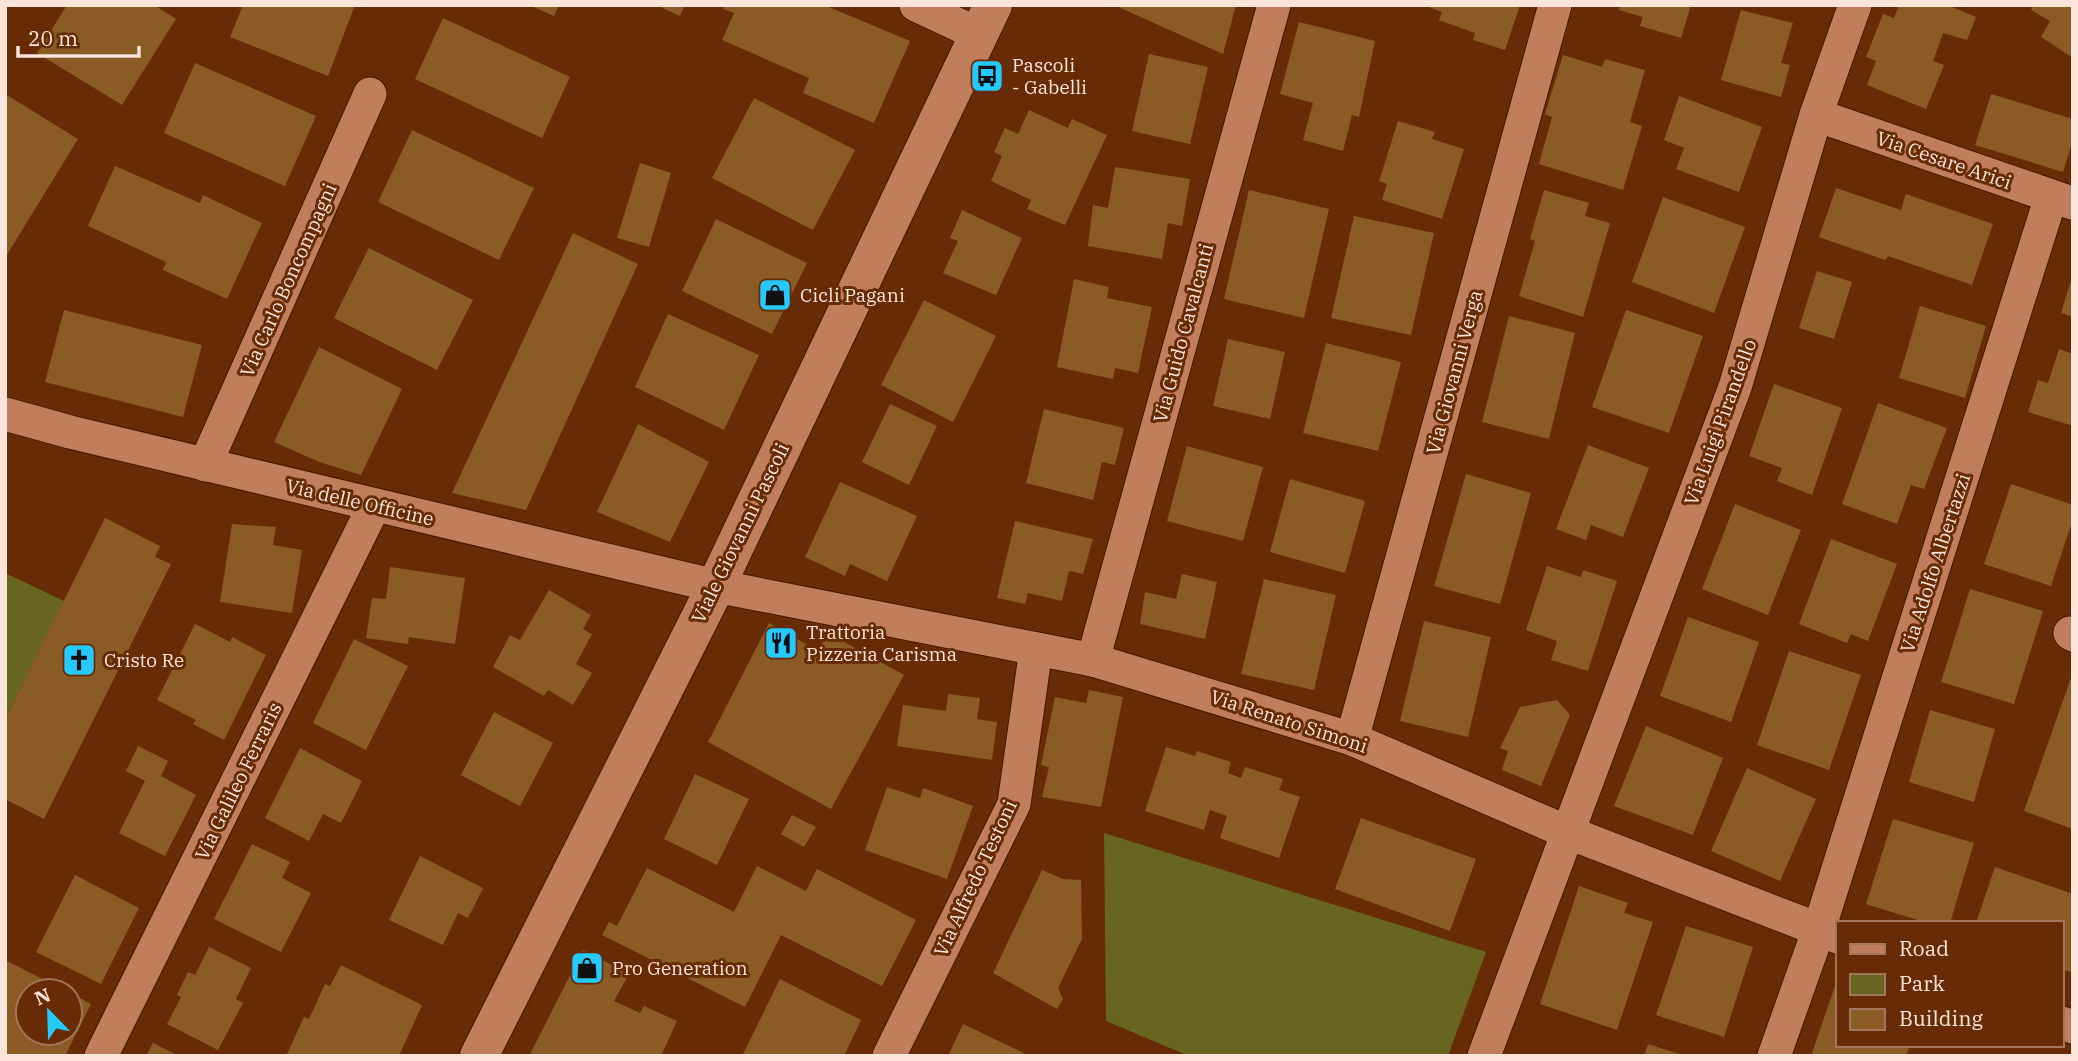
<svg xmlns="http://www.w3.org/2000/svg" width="2078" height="1061" font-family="'IBM Plex Serif',serif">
<rect width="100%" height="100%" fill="#672c05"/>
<g fill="#686520">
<path d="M5,573L64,601L5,719Z"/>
<path d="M1104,833L1486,952L1448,1056H1189L1106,1021Z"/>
</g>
<g fill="#8a5b25">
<path d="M67,5H154L176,19L122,105L37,53Z"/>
<path d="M243,5H355L328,76L230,37Z"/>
<path d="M529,5H559L554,16Z"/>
<path d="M656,5H685L680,16Z"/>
<path d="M725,5H824L910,41L874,123L803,93L809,78L722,40L734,13L723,9Z"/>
<path d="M1114,5H1236L1223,54Z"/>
<path d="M1423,5H1520L1505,50L1473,40L1475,33L1439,20L1442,12Z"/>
<path d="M1620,5H1691L1681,38L1640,26L1643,17L1619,10Z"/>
<path d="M1899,5H1947L1976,17L1967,40L1943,33L1933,61L1944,65L1926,109L1867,85L1876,61L1866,57L1883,14L1894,18Z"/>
<path d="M2034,5H2073V58L2041,37L2050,21L2031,10Z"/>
<path d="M1741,10L1793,23L1781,63L1790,65L1781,97L1721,80Z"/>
<path d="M443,18L570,77L542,138L415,79Z"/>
<path d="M1299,22L1375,41L1359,117L1352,115L1343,151L1303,140L1313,103L1280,94Z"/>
<path d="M1149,54L1208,67L1190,144L1132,131Z"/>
<path d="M1563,55L1602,67L1605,59L1645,70L1630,122L1642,126L1623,190L1539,164L1552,117L1545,114Z"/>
<path d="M195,63L316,116L285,186L164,133Z"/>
<path d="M5,94L78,139L5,258Z"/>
<path d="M1991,94L2073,119V140L2063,172L1975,145Z"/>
<path d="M1679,96L1762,127L1739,192L1676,169L1684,148L1664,140Z"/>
<path d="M754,98L855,150L813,230L712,178Z"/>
<path d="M1029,110L1068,128L1072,119L1107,135L1065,225L1027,209L1031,200L991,181L1002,156L994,152L1005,128L1018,134Z"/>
<path d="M1398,121L1435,132L1432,139L1464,149L1442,219L1382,200L1387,184L1379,181Z"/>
<path d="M412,130L534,188L499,260L378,202Z"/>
<path d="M640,163L671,173L649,247L617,238Z"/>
<path d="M115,166L200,203L203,195L262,223L227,299L163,270L166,262L88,226Z"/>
<path d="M1115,167L1190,179L1182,226L1168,223L1162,259L1088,246L1093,205L1108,208Z"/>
<path d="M1836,188L1901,210L1906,194L1993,224L1972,285L1888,256L1885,260L1819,237Z"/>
<path d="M1249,190L1329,209L1304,318L1224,299Z"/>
<path d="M1544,190L1589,203L1585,216L1610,223L1583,317L1519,296L1535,241L1530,239Z"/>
<path d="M1663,197L1745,227L1714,313L1632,282Z"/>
<path d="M962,210L1022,238L996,295L943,273L958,241L950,238Z"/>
<path d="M1354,216L1434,233L1411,335L1331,318Z"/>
<path d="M716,219L807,263L772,334L682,291Z"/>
<path d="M573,233L638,264L526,510L452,493Z"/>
<path d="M369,248L473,300L437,370L334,318Z"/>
<path d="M1817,271L1852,282L1834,339L1799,328Z"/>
<path d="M2073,274V317L2061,313Z"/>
<path d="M1074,279L1109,287L1107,298L1152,307L1138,373L1115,368L1113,379L1057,367Z"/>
<path d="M924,300L996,336L953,422L881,385Z"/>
<path d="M1920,306L1986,326L1965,398L1899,378Z"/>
<path d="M64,310L202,345L183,417L45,382Z"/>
<path d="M1626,310L1703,336L1669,433L1592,407Z"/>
<path d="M668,314L759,355L724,430L635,387Z"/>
<path d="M1509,316L1575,333L1549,439L1482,422Z"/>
<path d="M1228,339L1285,352L1270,419L1213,406Z"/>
<path d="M1326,343L1401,362L1378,451L1303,433Z"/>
<path d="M319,347L402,389L361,475L319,462L274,442Z"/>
<path d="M2059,349L2073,354V426L2028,412L2038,380L2048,383Z"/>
<path d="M1774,384L1842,408L1812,495L1777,481L1782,468L1749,456Z"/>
<path d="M1878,403L1947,428L1924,489L1911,485L1897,524L1842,504Z"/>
<path d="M890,404L937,426L909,485L862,462Z"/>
<path d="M1044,409L1124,428L1115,465L1102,462L1093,500L1026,483Z"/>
<path d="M638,424L709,462L670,542L597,512Z"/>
<path d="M1588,445L1649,468L1623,537L1591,525L1586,540L1556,529Z"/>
<path d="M1187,446L1263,467L1243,541L1167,521Z"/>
<path d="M1466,474L1531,493L1500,604L1434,586Z"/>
<path d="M1290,479L1365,501L1345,573L1270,552Z"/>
<path d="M840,482L917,516L887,581L850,564L845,576L805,557Z"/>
<path d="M2011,484L2073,505V519L2051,586L1984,564Z"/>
<path d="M1735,504L1801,530L1768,615L1702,589Z"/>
<path d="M105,518L160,546L155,557L171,564L44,819L5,799V719Z"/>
<path d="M1015,521L1093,539L1083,574L1069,571L1062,601L1028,593L1025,604L997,598Z"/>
<path d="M232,524L276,527L273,545L302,550L292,613L220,602Z"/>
<path d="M1831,539L1897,564L1868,641L1851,634L1847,643L1799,624Z"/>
<path d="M1547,566L1581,577L1583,570L1617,581L1588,671L1551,660L1557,641L1526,630Z"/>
<path d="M390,567L465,578L455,644L409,637L408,644L366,638L372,598L386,599Z"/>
<path d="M1182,574L1217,582L1205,639L1140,624L1145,592L1176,599Z"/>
<path d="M1264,579L1336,595L1314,690L1241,674Z"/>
<path d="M1970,589L2043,611L2014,704L1941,682Z"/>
<path d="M549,590L591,615L583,629L592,634L576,664L592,673L573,705L548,690L544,696L493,667L510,635L520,640Z"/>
<path d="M1688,617L1759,642L1731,722L1660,696Z"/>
<path d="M1424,621L1491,637L1468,737L1400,721Z"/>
<path d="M769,623L818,651L828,633L904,675L831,809L708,742Z"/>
<path d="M195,624L230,642L232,637L266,655L224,740L193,724L196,720L157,700Z"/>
<path d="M354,639L408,666L366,750L313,723Z"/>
<path d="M1789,651L1861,675L1829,770L1757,745Z"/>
<path d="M2072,675H2073V829L2024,811Z"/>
<path d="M1089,690L1123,697L1101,807L1042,797L1049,767L1041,765L1055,697L1086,703Z"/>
<path d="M948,694L980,698L977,719L997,722L992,760L897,746L903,705L946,711Z"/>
<path d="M1557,700L1570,715L1541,786L1502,770L1508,751L1500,748L1520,707Z"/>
<path d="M1930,710L1995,729L1974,802L1909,782Z"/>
<path d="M494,712L553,743L520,806L461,775Z"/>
<path d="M1646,726L1723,758L1693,835L1614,806Z"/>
<path d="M138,746L168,761L161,776L196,795L165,856L119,833L145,781L126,771Z"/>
<path d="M1166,747L1195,756L1197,751L1231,762L1228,773L1241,778L1245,767L1283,779L1279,790L1300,797L1279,858L1220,838L1227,816L1210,810L1204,830L1145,811Z"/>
<path d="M300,748L362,781L341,823L323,814L309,841L265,818Z"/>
<path d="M1747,768L1816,799L1780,881L1711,851Z"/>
<path d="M695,774L749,799L717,865L664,839Z"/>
<path d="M887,787L920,798L923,788L973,806L947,879L865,850Z"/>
<path d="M792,815L816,827L804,847L781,834Z"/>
<path d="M1361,818L1476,859L1450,931L1335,889Z"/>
<path d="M1893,819L1974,843L1950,923H1927L1866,904Z"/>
<path d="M252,844L290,862L282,878L311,893L281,952L214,919Z"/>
<path d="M420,856L483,888L468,918L458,913L443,945L389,920Z"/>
<path d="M757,866L806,891L817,869L916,920L882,986L781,935L745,1007L602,935L609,922L617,926L647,868L734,912Z"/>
<path d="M1995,867L2073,894V973L2062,969V923H1976Z"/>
<path d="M1042,870L1063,879L1081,880L1082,939L1058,988L1063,999L1057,1009L993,973Z"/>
<path d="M75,875L139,908L101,984L36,952Z"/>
<path d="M1579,886L1628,903L1624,913L1653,922L1617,1030L1540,1004Z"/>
<path d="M1686,926L1753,947L1724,1037L1656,1015Z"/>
<path d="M209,947L251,968L236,999L243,1003L218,1050L167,1024L181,997L177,995L188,972L195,975Z"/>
<path d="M583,950L629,974L614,1001L640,1013L644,1006L677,1021L661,1056H529Z"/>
<path d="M5,960L66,991H28V1033H70V993L91,1004L65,1056H5Z"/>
<path d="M341,965L422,1005L399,1056H286L304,1017L309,1019L325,984L330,986Z"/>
<path d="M780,979L861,1020L844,1056H742Z"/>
<path d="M1836,983H1838V1045H1910L1906,1056H1811Z"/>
<path d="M963,1024L1030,1056H948Z"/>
<path d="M153,1043L179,1056H146Z"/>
<path d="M1648,1044L1682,1055V1056H1644Z"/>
</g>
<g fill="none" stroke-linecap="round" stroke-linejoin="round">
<defs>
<g id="street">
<path d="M916,5L978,34"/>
<path d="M1816,115L2072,203"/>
<path d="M5,414L70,432L716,586L1093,660L1352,739L1567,832L1838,937"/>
<path d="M205,465L370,94"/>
<path d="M2070,633L2073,635"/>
<path d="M1093,660L1274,5"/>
<path d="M1352,739L1555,5"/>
<path d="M2062,1023L2073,1027"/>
<path d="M101,1056L374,506"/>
<path d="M889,1056L1014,804L1036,649"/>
<path d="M1484,1056L1735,387L1816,115L1855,5"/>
<path d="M1774,1056L1819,929L2051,197"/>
</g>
<path id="secondary" d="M479,1056L716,586L993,5"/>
</defs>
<use href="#street" stroke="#431700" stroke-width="35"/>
<use href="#secondary" stroke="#431700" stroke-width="40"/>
<use href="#street" stroke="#c17e5c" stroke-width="33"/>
<use href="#secondary" stroke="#c17e5c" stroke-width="38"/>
</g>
<defs>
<symbol id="bus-square" viewBox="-11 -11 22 22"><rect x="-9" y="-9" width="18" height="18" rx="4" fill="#26c9fe" stroke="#672c05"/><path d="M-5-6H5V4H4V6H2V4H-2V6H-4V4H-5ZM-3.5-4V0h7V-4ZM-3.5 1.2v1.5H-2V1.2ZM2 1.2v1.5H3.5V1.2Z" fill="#111"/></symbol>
<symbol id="shop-square" viewBox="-11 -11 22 22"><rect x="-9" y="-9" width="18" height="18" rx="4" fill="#26c9fe" stroke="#672c05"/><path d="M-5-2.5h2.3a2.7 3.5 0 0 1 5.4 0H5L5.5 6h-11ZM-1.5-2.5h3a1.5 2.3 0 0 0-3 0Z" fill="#111"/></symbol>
<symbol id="restaurant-square" viewBox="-11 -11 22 22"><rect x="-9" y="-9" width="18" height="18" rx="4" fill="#26c9fe" stroke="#672c05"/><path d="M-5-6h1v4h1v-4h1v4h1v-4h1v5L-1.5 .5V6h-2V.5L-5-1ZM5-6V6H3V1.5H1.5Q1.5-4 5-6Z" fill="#111"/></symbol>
<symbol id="church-square" viewBox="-11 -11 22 22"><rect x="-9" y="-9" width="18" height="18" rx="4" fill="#26c9fe" stroke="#672c05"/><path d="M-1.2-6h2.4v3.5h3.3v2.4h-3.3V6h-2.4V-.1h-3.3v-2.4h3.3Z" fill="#111"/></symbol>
</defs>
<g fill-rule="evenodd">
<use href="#bus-square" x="968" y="57" width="38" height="38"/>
<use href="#shop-square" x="756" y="276" width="38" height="38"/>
<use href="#restaurant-square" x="762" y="624" width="38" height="38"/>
<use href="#church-square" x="60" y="641" width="38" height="38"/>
<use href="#shop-square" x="568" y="949" width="38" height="38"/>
</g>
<g text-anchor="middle" stroke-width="6" stroke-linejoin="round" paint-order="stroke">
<g font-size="19" fill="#fbe4d9" stroke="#672c05" text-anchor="start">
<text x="1012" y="72">Pascoli<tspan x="1012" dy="22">- Gabelli</tspan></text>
<text x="800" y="302">Cicli Pagani</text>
<text x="806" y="639">Trattoria<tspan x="806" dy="22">Pizzeria Carisma</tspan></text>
<text x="104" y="667">Cristo Re</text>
<text x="612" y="975">Pro Generation</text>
</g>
<g font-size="19" fill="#fbe4d9" stroke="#672c05">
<text transform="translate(1944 160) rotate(19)" y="7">Via Cesare Arici</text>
<text transform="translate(288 280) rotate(-66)" y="7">Via Carlo Boncompagni</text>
<text transform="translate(1183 333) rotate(-75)" y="7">Via Guido Cavalcanti</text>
<text transform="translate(1454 372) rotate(-75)" y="7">Via Giovanni Verga</text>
<text transform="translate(1720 422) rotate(-70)" y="7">Via Luigi Pirandello</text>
<text transform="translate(360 502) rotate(13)" y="7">Via delle Officine</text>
<text transform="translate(740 533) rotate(-64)" y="7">Viale Giovanni Pascoli</text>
<text transform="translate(1935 563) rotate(-72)" y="7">Via Adolfo Albertazzi</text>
<text transform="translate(1289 721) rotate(18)" y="7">Via Renato Simoni</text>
<text transform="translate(238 781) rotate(-64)" y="7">Via Galileo Ferraris</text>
<text transform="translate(975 878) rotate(-65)" y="7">Via Alfredo Testoni</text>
</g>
</g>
<rect width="2078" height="1061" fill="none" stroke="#fbe4d9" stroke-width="14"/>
<rect x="1836" y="921" width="228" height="126" fill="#672c05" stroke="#a2765a" stroke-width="2"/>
<rect x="1850" y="944" width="35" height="10" fill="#c17e5c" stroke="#a2765a" stroke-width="2"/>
<text x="1899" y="956" font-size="21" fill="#fbe4d9">Road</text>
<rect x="1850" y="974" width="35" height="21" fill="#686520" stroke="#a2765a" stroke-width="2"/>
<text x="1899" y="991" font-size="21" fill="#fbe4d9">Park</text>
<rect x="1850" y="1009" width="35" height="21" fill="#8a5b25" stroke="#a2765a" stroke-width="2"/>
<text x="1899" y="1026" font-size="21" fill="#fbe4d9">Building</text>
<g transform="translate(49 1012) rotate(337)"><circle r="33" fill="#672c05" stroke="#a2765a" stroke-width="2"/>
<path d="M0-5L12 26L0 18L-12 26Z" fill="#26c9fe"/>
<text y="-10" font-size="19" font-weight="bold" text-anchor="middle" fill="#fbe4d9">N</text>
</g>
<path d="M18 46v10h121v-10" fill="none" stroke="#fbe4d9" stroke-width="3.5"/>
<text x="28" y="46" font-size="21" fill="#fbe4d9" stroke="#672c05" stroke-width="5" paint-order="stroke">20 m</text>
</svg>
